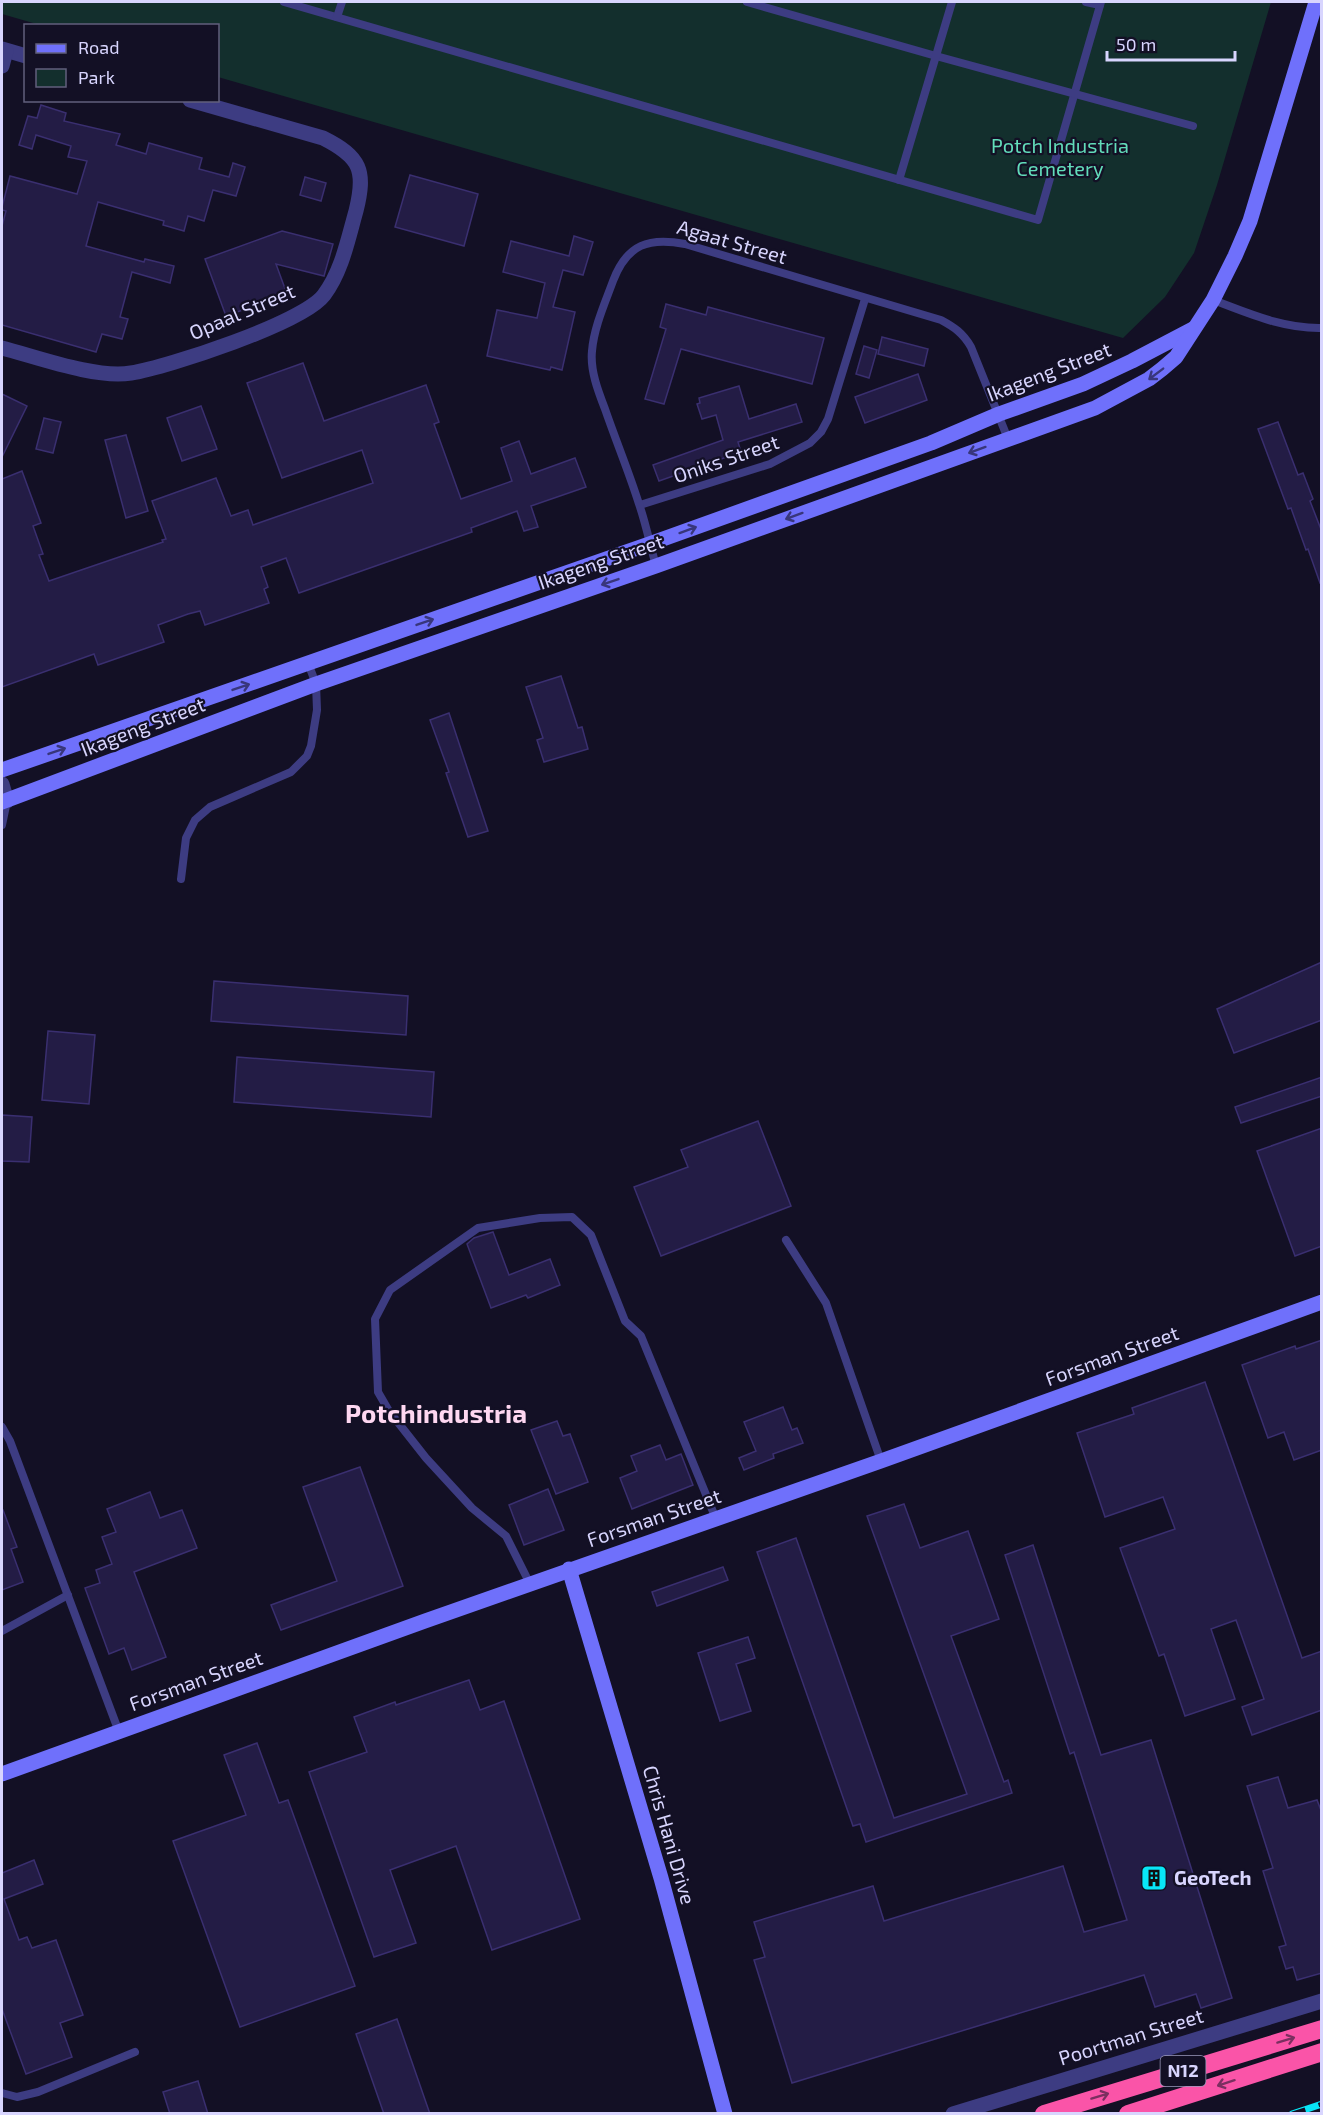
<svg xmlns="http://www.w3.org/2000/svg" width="1323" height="2115" font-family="'Exo 2',sans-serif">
<rect width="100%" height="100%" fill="#131025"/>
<path fill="#132f2d" d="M2,2H1271L1217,185L1194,253L1165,297L1123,338L218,77V26L40,25L2,14Z"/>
<g fill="#231c45" stroke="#3a2f70" stroke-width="1.5">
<path d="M41,105L66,113L64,121L120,134L116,145L146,154L149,143L202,158L199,169L229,177L233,163L245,167L236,196L213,190L204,221L188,216L184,231L163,225L164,221L98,202L86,246L144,262L145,259L174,266L170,283L132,272L120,317L128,319L122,339L102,334L96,352L2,325V226L6,211L2,210V207L10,176L77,194L87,161L68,157L71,146L36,135L32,149L19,145L28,116L37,118Z"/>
<path d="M410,175L478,194L464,246L395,227Z"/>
<path d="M305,177L326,183L321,201L300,195Z"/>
<path d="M282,231L333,244L324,276L276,264L287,294L226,316L205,259Z"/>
<path d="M574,236L593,242L583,275L563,270L553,307L575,312L562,370L551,367L550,370L487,356L497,310L537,318L545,283L503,272L511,241L569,256Z"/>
<path d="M666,304L706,315L708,307L824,338L812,384L681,349L664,404L645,399L666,329L660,327Z"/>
<path d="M882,337L928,349L924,366L878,354Z"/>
<path d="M864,346L877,350L869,378L856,374Z"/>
<path d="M303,363L324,421L426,385L439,422L434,424L461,499L512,481L501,448L519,441L531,474L575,458L586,487L531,506L538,527L524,531L517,511L471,528L472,532L299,593L286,558L261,567L268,587L264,589L269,603L205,625L200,611L188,614L158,625L164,642L98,665L94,654L2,687V479L22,471L41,523L33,526L43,554L39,555L49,581L163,542L162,540L166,539L152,501L216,478L231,516L248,510L253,525L373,483L362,450L282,478L247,383Z"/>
<path d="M918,374L927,400L865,423L855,397Z"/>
<path d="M739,386L749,419L796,404L802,422L738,442L741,452L659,481L653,465L723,440L716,415L702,419L697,404L700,403L699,398Z"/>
<path d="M2,394L27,406L2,457Z"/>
<path d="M201,406L217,449L182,461L167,418Z"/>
<path d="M44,418L61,422L53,453L36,449Z"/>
<path d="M1278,422L1298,475L1303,473L1313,499L1310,501L1322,532V582L1320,583L1308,549L1306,550L1291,508L1288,509L1258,429Z"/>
<path d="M126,435L148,511L126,518L105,440Z"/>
<path d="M561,676L578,728L582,727L588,749L544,762L537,740L543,738L526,687Z"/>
<path d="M449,713L488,831L468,837L446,773L449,772L430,720Z"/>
<path d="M1322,962V1020L1234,1053L1217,1009Z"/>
<path d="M214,981L408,996L406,1035L211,1021Z"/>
<path d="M48,1031L95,1035L89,1104L42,1100Z"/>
<path d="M237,1057L434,1072L431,1117L234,1102Z"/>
<path d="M1322,1077V1096L1241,1123L1235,1107Z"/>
<path d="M2,1115L32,1117L29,1162L2,1161Z"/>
<path d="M758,1121L791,1206L661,1256L634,1187L688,1167L681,1150Z"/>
<path d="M1322,1128V1246L1295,1256L1257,1151Z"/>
<path d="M493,1232L509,1275L550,1259L560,1285L528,1298L526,1295L491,1308L467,1244L474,1238Z"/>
<path d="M1322,1340V1450L1294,1460L1284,1432L1268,1438L1242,1365L1295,1346L1296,1349Z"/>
<path d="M1205,1382L1302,1658L1322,1651V1710L1252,1735L1242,1707L1264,1699L1236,1620L1211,1629L1235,1699L1185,1716L1164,1654L1159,1656L1120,1548L1175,1529L1163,1497L1105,1517L1077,1433L1134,1414L1132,1408Z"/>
<path d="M783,1407L792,1430L797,1428L803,1443L773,1454L774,1458L744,1470L739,1458L756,1451L744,1422Z"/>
<path d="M557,1421L563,1436L570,1434L588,1482L556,1494L531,1430Z"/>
<path d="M660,1445L666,1460L681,1454L693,1485L632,1509L620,1478L637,1471L631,1456Z"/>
<path d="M360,1467L403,1586L281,1630L271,1605L337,1581L303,1487Z"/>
<path d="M548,1489L564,1530L524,1545L509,1505Z"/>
<path d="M150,1492L160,1518L182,1510L197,1548L134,1572L166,1657L132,1670L124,1648L109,1654L85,1588L100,1583L96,1570L112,1564L102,1537L116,1532L107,1509Z"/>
<path d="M904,1504L920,1548L968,1531L999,1619L951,1636L1004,1782L1008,1780L1012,1793L866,1842L860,1824L853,1826L757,1552L796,1538L894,1818L967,1794L867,1516Z"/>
<path d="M2,1510H3L17,1547L11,1549L23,1582L2,1590Z"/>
<path d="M1033,1545L1101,1755L1151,1740L1232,1998L1201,2008L1196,1994L1155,2007L1144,1975L792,2083L754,1960L765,1957L754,1922L873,1886L884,1921L1063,1866L1084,1932L1127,1920L1074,1752L1070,1754L1005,1555Z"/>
<path d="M723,1567L728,1580L657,1606L652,1592Z"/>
<path d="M748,1637L755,1658L736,1664L751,1711L720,1721L698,1653Z"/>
<path d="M469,1680L480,1710L504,1701L580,1919L492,1950L456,1846L390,1870L416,1943L374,1957L309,1772L367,1752L354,1717L395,1702L396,1705Z"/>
<path d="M257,1743L279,1803L288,1800L355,1986L240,2027L173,1841L246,1815L224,1755Z"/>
<path d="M1278,1777L1288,1808L1317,1800L1322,1813V1973L1297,1980L1293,1967L1286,1969L1279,1947L1286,1945L1263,1871L1273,1868L1247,1786Z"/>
<path d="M34,1860L43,1884L4,1899L19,1940L27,1937L32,1948L56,1940L83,2015L60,2023L72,2057L26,2074L2,2009V1873Z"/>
<path d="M397,2019L430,2114H384L356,2034Z"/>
<path d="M198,2081L208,2114H170L163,2092Z"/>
</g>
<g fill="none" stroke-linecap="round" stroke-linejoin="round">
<g stroke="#3d3c82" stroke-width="8">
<path d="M284,2L1038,220L1101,2"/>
<path d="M747,2L936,56L1193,126"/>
<path d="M1086,2L1100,5"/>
<path d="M337,17L342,2"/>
<path d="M899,180L952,2"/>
<path d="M1213,300C1248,313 1283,329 1322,328"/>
<path d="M640,505L770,464L810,443L821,432L828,419L865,299"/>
<path d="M656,566C650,545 646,524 639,504C629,472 616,441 605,409C598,391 590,370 592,351C594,327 605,303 613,281C627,244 649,237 685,244L941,320C954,327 963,333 971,347L1008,439"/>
<path d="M2,825L7,801"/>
<path d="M181,879L186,838L195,820L210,807L291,772L307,756L311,746L317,710L316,684L308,663"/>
<path d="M786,1240L826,1303L881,1461"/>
<path d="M2,1427L10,1441L119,1732"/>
<path d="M530,1584L506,1536L472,1508L426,1458L389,1411L378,1392L375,1319L390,1290L478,1228L540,1218L572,1217L591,1235L625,1321L641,1336L716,1519"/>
<path d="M2,1631L68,1595"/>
<path d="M2,2093L17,2097L38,2092L135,2052"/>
</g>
<g stroke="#3d3c82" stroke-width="15">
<path d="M2,49L26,56"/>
<path d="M2,66L6,51"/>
<path d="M2,348C37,357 96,379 131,373C168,367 303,323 324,295C342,271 348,239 356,211C366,171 361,157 323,138L190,100"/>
<path d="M2,784L7,801"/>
<path d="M953,2114L1322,2001"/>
</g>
<g stroke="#6f70fb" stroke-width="15">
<path d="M2,770L649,544L931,443L999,414L1083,384L1132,361L1193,329"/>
<path d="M2,802L316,684L656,566L1095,408L1149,379L1162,369L1176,357L1213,300L1235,256L1250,221L1316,2"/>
<path d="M569,1569L661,1878L725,2114"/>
<path d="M2,1774L425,1621L881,1461L1322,1302"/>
</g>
<g stroke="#fa54a8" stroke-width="18">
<path d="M1044,2114L1322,2029"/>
<path d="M1128,2114L1322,2052"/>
</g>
<defs>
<path id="rail" d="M1292,2114L1322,2104"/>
</defs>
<use href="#rail" stroke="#08e6f7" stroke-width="7"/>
<use href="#rail" stroke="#131025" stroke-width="4.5" stroke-dasharray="14" stroke-linecap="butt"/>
</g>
<defs><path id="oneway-shaft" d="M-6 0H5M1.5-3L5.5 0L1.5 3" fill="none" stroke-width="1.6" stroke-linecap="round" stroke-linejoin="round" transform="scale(1.5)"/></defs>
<g stroke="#38367b">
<use href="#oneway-shaft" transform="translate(1156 374) rotate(143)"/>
<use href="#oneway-shaft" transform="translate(977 450) rotate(160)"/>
<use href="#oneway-shaft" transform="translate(794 516) rotate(160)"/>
<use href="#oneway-shaft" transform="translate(688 530) rotate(-20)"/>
<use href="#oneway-shaft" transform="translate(610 582) rotate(161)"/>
<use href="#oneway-shaft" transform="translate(425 622) rotate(-19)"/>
<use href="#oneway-shaft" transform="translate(241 687) rotate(-19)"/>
<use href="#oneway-shaft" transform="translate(57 751) rotate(-19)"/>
</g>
<g stroke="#7b2f60">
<use href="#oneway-shaft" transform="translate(1286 2040) rotate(-17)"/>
<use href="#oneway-shaft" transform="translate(1226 2083) rotate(162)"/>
<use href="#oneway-shaft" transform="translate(1100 2096) rotate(-17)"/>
</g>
<defs>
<symbol id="building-square" viewBox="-11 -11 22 22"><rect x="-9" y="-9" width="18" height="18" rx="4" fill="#08e6f7" stroke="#131025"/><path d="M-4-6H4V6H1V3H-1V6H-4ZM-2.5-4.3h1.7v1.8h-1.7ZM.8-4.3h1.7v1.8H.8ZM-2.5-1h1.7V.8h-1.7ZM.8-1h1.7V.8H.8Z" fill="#111"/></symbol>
</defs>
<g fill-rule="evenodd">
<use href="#building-square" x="1139" y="1863" width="30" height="30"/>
</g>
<g text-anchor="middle" stroke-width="4.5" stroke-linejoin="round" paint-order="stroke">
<rect fill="#131025" stroke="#9d9abd" stroke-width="1.5" x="1160.5" y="2056" width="45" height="30" rx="4.5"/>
<g font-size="18" font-weight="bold" fill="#d8d5fe">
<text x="1183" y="2077">N12</text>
</g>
<g font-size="20" fill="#62dcba" stroke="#131025">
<text x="1060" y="153">Potch Industria<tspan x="1060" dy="23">Cemetery</tspan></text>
</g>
<g font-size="20" fill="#d8d5fe" stroke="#131025">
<text transform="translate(732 242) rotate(16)" y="7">Agaat Street</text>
<text transform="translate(242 312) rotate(-23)" y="7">Opaal Street</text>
<text transform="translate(1049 372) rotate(-21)" y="7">Ikageng Street</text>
<text transform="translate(726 459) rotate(-19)" y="7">Oniks Street</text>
<text transform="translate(601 562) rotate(-19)" y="7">Ikageng Street</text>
<text transform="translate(143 727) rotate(-21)" y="7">Ikageng Street</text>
<text transform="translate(1112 1356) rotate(-20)" y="7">Forsman Street</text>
<text transform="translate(654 1518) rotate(-19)" y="7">Forsman Street</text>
<text transform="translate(196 1681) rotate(-20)" y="7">Forsman Street</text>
<text transform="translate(669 1835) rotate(74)" y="7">Chris Hani Drive</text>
<text transform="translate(1131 2037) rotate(-17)" y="7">Poortman Street</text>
</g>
<g font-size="20" font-weight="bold" fill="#d8d5fe" stroke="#131025" text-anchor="start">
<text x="1174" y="1885">GeoTech</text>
</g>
<g font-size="26" font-weight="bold" fill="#fed7f1" stroke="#131025">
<text x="436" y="1423">Potchindustria</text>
</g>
</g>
<rect width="1323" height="2115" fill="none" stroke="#d8d5fe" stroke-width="6"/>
<rect x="24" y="24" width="195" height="78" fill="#131025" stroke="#625f7c" stroke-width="1.5"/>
<rect x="36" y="44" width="30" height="9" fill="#6f70fb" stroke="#625f7c" stroke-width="1.5"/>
<text x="78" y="54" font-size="18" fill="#d8d5fe">Road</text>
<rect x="36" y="69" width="30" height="18" fill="#132f2d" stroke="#625f7c" stroke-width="1.5"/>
<text x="78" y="84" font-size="18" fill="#d8d5fe">Park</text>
<path d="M1107 51v9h128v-9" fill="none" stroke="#d8d5fe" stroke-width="3"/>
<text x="1116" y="51" font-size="18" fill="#d8d5fe" stroke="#131025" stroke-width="4.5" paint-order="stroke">50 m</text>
</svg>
